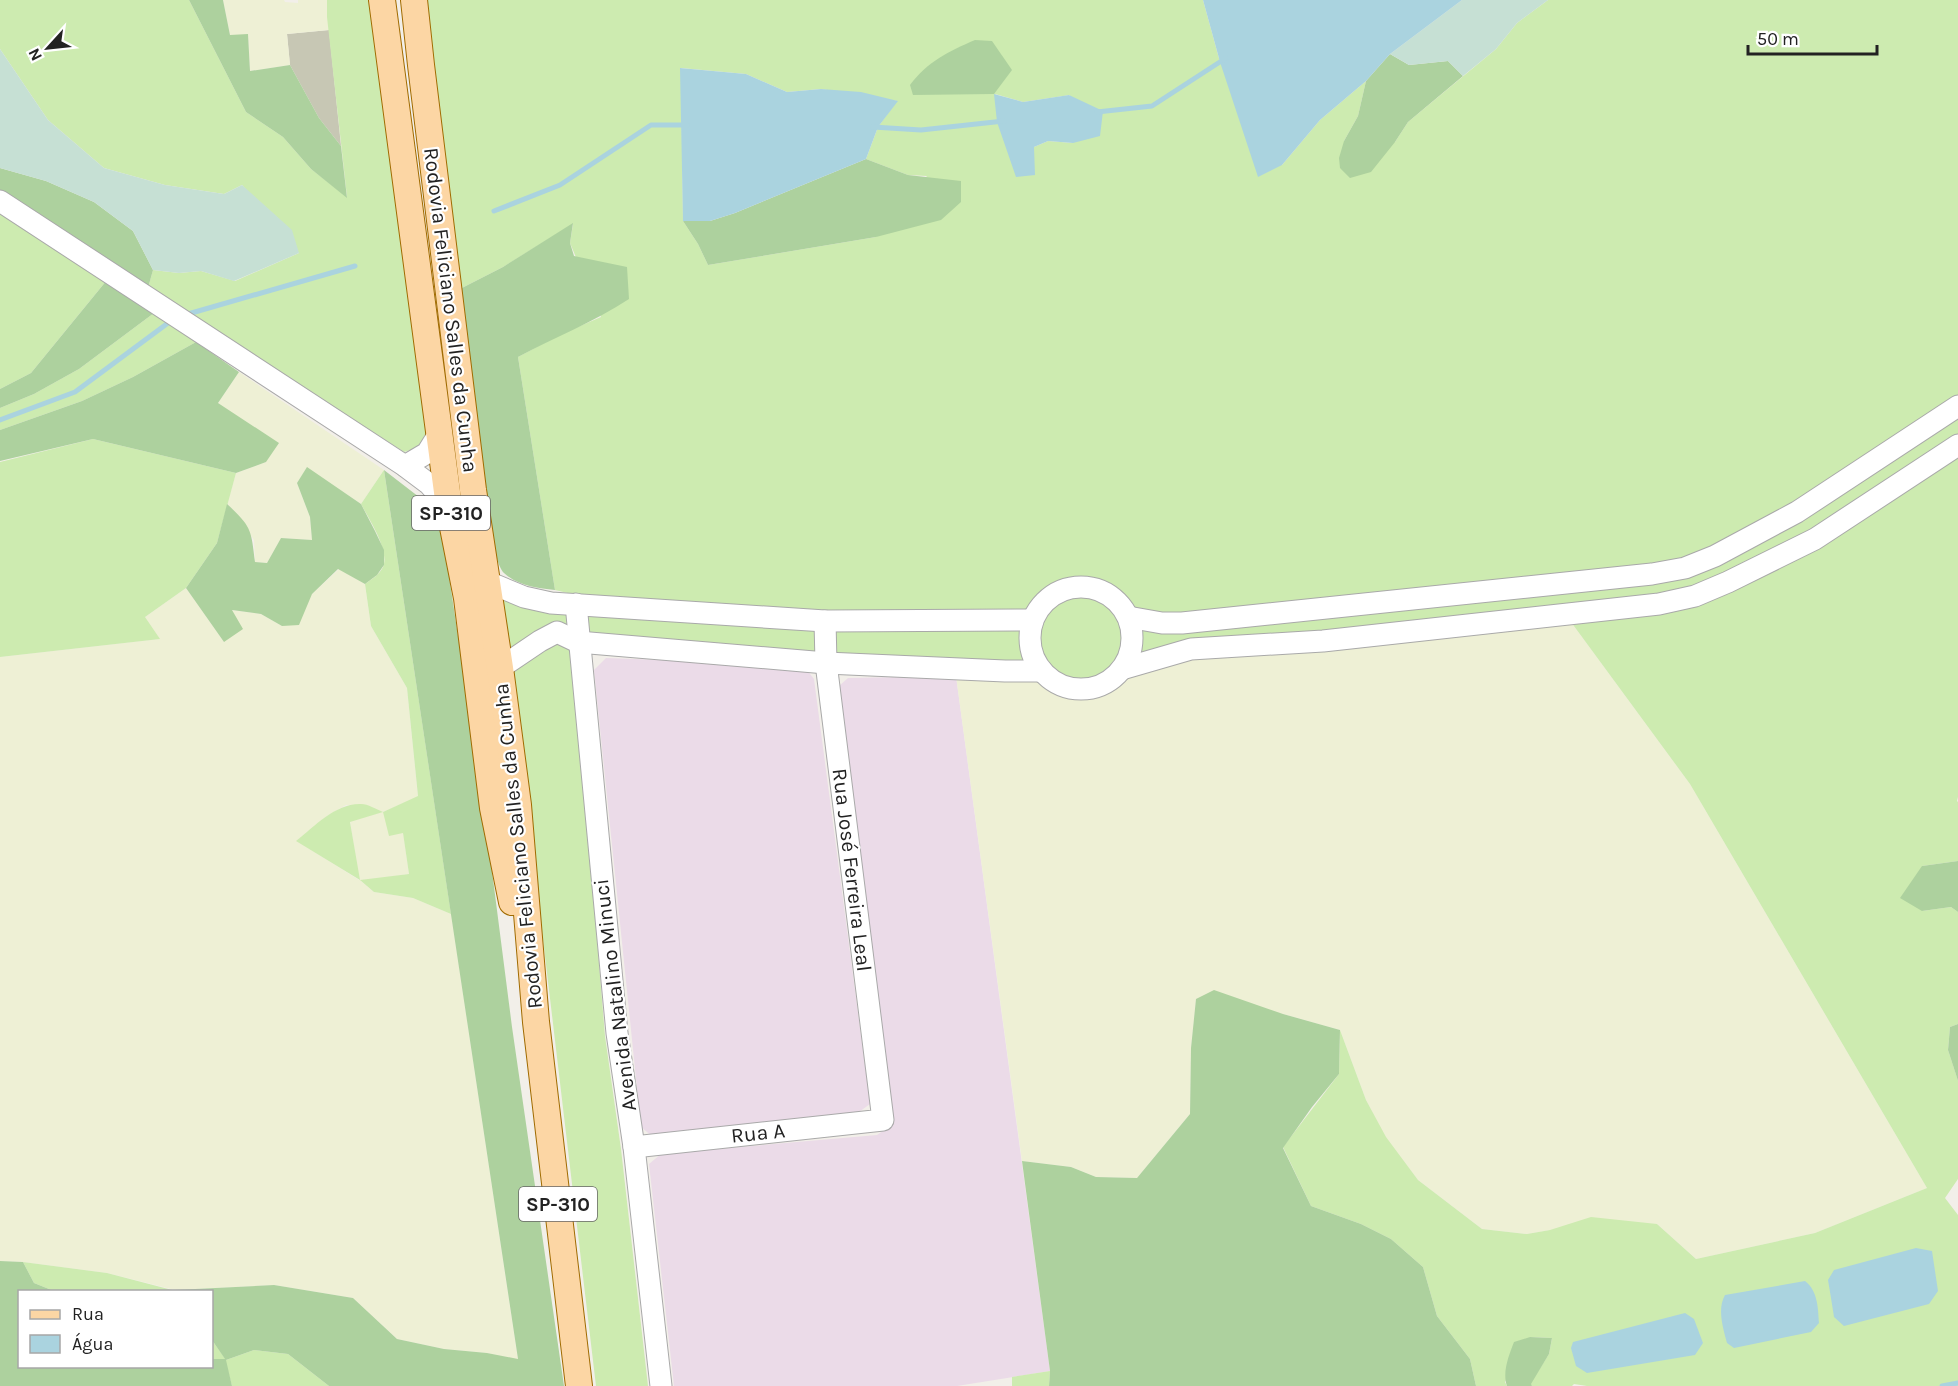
<svg xmlns="http://www.w3.org/2000/svg" width="1958" height="1386" font-family="Karla,sans-serif">
<rect width="100%" height="100%" fill="#f2efe9"/>
<g fill="#ebdbe8">
<path d="M606,658L803,665L814,679L870,1104L859,1112L653,1137L641,1127L594,670Z"/>
<path d="M956,676L1050,1371L957,1386H674L649,1164L661,1154L877,1135L894,1123L839,686L848,678Z"/>
</g>
<path fill="#c7c7b4" d="M329,30L341,146L319,118L290,65L287,34Z"/>
<g fill="#eef0d5" fill-rule="evenodd">
<path d="M223,0H284L285,2L298,3V0H327L329,30L287,34L290,65L250,71L248,35H230Z"/>
<path d="M239,372L384,470L361,504L307,468L297,483L310,517L312,540L281,538L267,563L255,562L254,540L235,512L227,504L236,473L266,462L218,403Z"/>
<path d="M339,569L365,584L371,626L407,688L418,797L383,812L403,832L409,874L361,881L374,892L413,898L451,914L518,1360L487,1353L444,1349L397,1339L353,1298L274,1285L175,1290L107,1273L23,1262L0,1261V657L159,639L145,617L186,588L224,642L231,610L261,614L282,626L312,594ZM346,805L382,812L350,821L359,880L297,841L327,816Z"/>
<path d="M1571,622L1690,784L1927,1188L1815,1233L1696,1259L1657,1224L1550,1230L1527,1234L1482,1229L1418,1180L1385,1137L1366,1100L1340,1030L1283,1014L1196,1000L1191,1048L1190,1114L1137,1178L1096,1177L1071,1167L1022,1161L956,676L1043,680L1064,692L1088,694L1100,691L1111,686L1120,679L1162,662Z"/>
</g>
<g fill="#cdebb0" fill-rule="evenodd">
<path d="M0,0H189L246,112L283,137L311,169L347,197L327,17V0H370L428,430L420,447L404,452L148,288L153,270L179,273L201,271L235,281L299,253L242,185L224,194L165,185L104,168L48,120L0,49Z"/>
<path d="M424,0H1203L1220,62L1282,165L1320,120L1366,81L1358,116L1344,141L1395,142L1408,122L1496,49L1517,23L1548,0H1958V399L1794,506L1683,564L1180,619L1130,613C1103,572 1054,572 1030,615L824,613L576,595L555,590L518,357L559,335L601,317L570,243L573,224L503,267L458,290ZM681,68L746,74L787,92L821,89L897,101L878,127L866,159L908,175L927,176L876,237L708,265L698,244L683,221ZM995,94L1023,102L1070,95L1073,143L1048,141L1034,147Z"/>
<path d="M0,212L107,280L31,373L0,389Z"/>
<path d="M154,313L196,342L133,377L82,401L0,430V408L34,394L79,369Z"/>
<path d="M1958,410V437L1813,536L1695,593L1134,658L1136,646L1134,623L1686,572Z"/>
<path d="M93,439L236,473L217,543L186,588L145,617L160,639L0,657V462Z"/>
<path d="M1958,456V797L1957,801L1958,802V861L1922,866V911L1951,907L1958,912V1024L1950,1027L1948,1050L1958,1081V1179L1945,1198L1958,1215V1386H1587L1574,1384L1572,1386H1532L1530,1384L1549,1354L1552,1338L1530,1337L1505,1382L1507,1386H1476L1470,1359L1437,1316L1423,1267L1391,1239L1361,1224L1311,1206L1283,1147L1339,1074L1340,1030L1366,1100L1386,1137L1418,1180L1482,1229L1527,1234L1550,1230L1591,1217L1657,1224L1696,1259L1815,1233L1927,1188L1690,784L1571,622L1659,613Z"/>
<path d="M384,470L451,914L413,898L374,892L360,880L296,841C315,826 336,803 361,804C368,804 376,809 383,812L418,796L407,688L371,626L365,584C372,579 379,575 383,567C390,551 369,519 361,504ZM383,812L389,836L403,833L409,874L360,880L350,822Z"/>
<path d="M499,592L571,606L575,634L509,658Z"/>
<circle cx="1081" cy="639" r="47"/>
<path d="M587,610L818,624L822,656L587,638Z"/>
<path d="M1021,628L1025,632L1026,649L1031,663L831,660L829,629Z"/>
<path d="M560,638L573,647L605,1036L621,1149L648,1386H596L533,855L513,669Z"/>
<path d="M23,1262L107,1273L176,1291H54L34,1283Z"/>
<path d="M212,1340L226,1360L254,1350L288,1354L329,1386H232L225,1360L212,1359Z"/>
<path d="M1050,1371L1049,1386H1012V1377Z"/>
</g>
<g fill="#add19e">
<path d="M189,0H223L230,35L248,34L250,71L290,65L319,118L341,146L347,198L311,169L283,137L246,112Z"/>
<path d="M975,40L992,41L1012,70L994,94L913,95L910,85C927,62 949,51 975,40Z"/>
<path d="M1390,54L1409,65L1448,61L1463,76L1408,122L1395,142L1371,172L1350,178L1340,168L1339,158L1344,141L1358,116L1366,81Z"/>
<path d="M866,159L908,175L961,181V202L941,220L876,237L708,265L698,244L683,221H710L735,213Z"/>
<path d="M0,168L46,181L94,202L133,231L153,270L148,288L0,192Z"/>
<path d="M573,223L570,243L574,256L627,267L629,299C594,322 555,337 518,357L555,590C537,588 518,586 504,573C485,556 463,330 458,290L503,267Z"/>
<path d="M107,280L154,313L79,369L34,394L0,408V389L31,373Z"/>
<path d="M196,342L239,372L218,403L279,443L266,462L236,473L93,439L0,461V430L82,401L133,377Z"/>
<path d="M307,467L361,504L375,531L384,550V565L377,575L365,584L338,569L312,594L299,625L282,626L261,614L232,610L243,629L224,642L186,588L217,543L227,504C252,527 251,530 255,562L267,563L281,538L312,540L310,517L297,483Z"/>
<path d="M384,470L419,497L441,523L484,809L512,1027L564,1386H329L288,1354L254,1350L226,1360L232,1386H0V1261L23,1262L34,1283L54,1291L20,1292V1366H212V1359H225L212,1340V1292L175,1290L274,1285L353,1298L397,1339L444,1349L487,1353L518,1359Z"/>
<path d="M1958,861V912L1951,907L1922,911L1900,898L1922,866Z"/>
<path d="M1214,990L1283,1014L1340,1030L1339,1074L1312,1107L1283,1148L1311,1206L1361,1224L1391,1239L1423,1267L1437,1316L1470,1359L1476,1386H1049L1050,1371L1022,1161L1071,1167L1096,1177L1137,1178L1190,1114L1191,1048L1196,999Z"/>
<path d="M1958,1024V1081L1948,1050L1950,1027Z"/>
<path d="M1530,1337L1552,1338L1549,1354L1531,1384L1532,1386H1507C1502,1372 1509,1355 1514,1342Z"/>
</g>
<g fill="#c6e0d4">
<path d="M1462,0H1548L1517,23L1496,49L1463,76L1448,61L1409,65L1390,54Z"/>
<path d="M0,49L48,120L104,168L165,185L224,194L242,185L292,230L299,253L234,281L201,271L179,273L153,270L133,231L94,202L46,181L0,168Z"/>
</g>
<g fill="#aad3df">
<path d="M1203,0H1462L1390,54L1366,81L1320,120L1282,165L1258,177L1220,62Z"/>
<path d="M680,68L746,74L787,92L821,89L861,92L898,101L878,127L866,159L735,213L710,221H683Z"/>
<path d="M994,94L1023,102L1069,95L1103,111L1100,136L1073,143L1048,141L1034,147L1035,175L1016,177L997,122Z"/>
<path d="M1916,1248L1932,1251L1938,1291L1929,1304L1844,1326L1834,1317L1831,1298L1828,1280L1834,1270Z"/>
<path d="M1805,1281C1818,1291 1818,1308 1819,1323L1811,1332L1734,1348L1727,1343C1723,1328 1717,1309 1725,1295Z"/>
<path d="M1685,1313L1694,1319L1703,1343L1695,1355L1587,1373L1576,1366L1571,1348L1573,1342Z"/>
</g>
<g fill="none" stroke-linecap="round" stroke-linejoin="round">
<g stroke="#aad3df" stroke-width="5">
<path d="M1097,112L1152,106L1226,58"/>
<path d="M873,127L921,130L1004,121"/>
<path d="M494,211L560,185L651,125H687"/>
<path d="M188,314L355,266"/>
<path d="M0,420L75,392L168,323"/>
<path d="M1942,1386L1958,1383"/>
</g>
<defs>
<g id="minor">
<path d="M0,201L405,466L429,484L449,507"/>
<path d="M405,466L427,453L440,432"/>
<path d="M488,582L524,597L551,603L825,621L1033,620"/>
<circle cx="1081" cy="638" r="51"/>
<path d="M576,604L617,1033L634,1147L661,1386"/>
<path d="M1128,617L1162,623H1182L1652,574L1685,568L1715,556L1797,512L1958,406"/>
<path d="M500,668L540,641L557,632L578,642L826,663L1005,671H1041"/>
<path d="M1122,669L1191,649L1323,641L1659,604L1695,596L1728,582L1815,539L1958,445"/>
<path d="M634,1147L883,1120L826,663L825,621"/>
</g>
<g id="major">
<path d="M382,0L449,507L467,598L493,808L512,902"/>
<path d="M414,0L421,65L473,490L500,668L518,805L536,1022L579,1386"/>
</g>
</defs>
<use href="#minor" stroke="#a9a9a9" stroke-width="23"/>
<use href="#major" stroke="#a06b00" stroke-width="28"/>
<use href="#minor" stroke="#fff" stroke-width="21"/>
<use href="#major" stroke="#fcd6a4" stroke-width="26"/>
</g>
<g text-anchor="middle" stroke-width="4.5" stroke-linejoin="round" paint-order="stroke">
<g fill="#fff" stroke="#646464" stroke-width="1.5">
<rect x="412" y="496" width="78" height="34" rx="4.5"/>
<rect x="519" y="1187" width="78" height="34" rx="4.5"/>
</g>
<g font-size="20" font-weight="bold" fill="#222">
<text x="451" y="520">SP-310</text>
<text x="558" y="1211">SP-310</text>
</g>
<g font-size="21" fill="#222" stroke="#fff">
<text transform="translate(451 310) rotate(83)" y="7">Rodovia Feliciano Salles da Cunha</text>
<text transform="translate(518 846) rotate(-96)" y="7">Rodovia Feliciano Salles da Cunha</text>
<text transform="translate(852 870) rotate(83)" y="7">Rua José Ferreira Leal</text>
<text transform="translate(615 995) rotate(-97)" y="7">Avenida Natalino Minuci</text>
<text transform="translate(758 1133) rotate(-6)" y="7">Rua A</text>
</g>
</g>
<rect x="18" y="1290" width="195" height="78" fill="#ffffff" stroke="#a7a7a7" stroke-width="1.5"/>
<rect x="30" y="1310" width="30" height="9" fill="#fcd6a4" stroke="#a7a7a7" stroke-width="1.5"/>
<text x="72" y="1320" font-size="18" fill="#222222">Rua</text>
<rect x="30" y="1335" width="30" height="18" fill="#aad3df" stroke="#a7a7a7" stroke-width="1.5"/>
<text x="72" y="1350" font-size="18" fill="#222222">Água</text>
<g transform="translate(48 48) rotate(243)" stroke="#ffffff" stroke-width="4.5" paint-order="stroke">
<path d="M0-4.5L10 22L0 15L-10 22Z" fill="#222222"/>
<text y="-9" font-size="16" font-weight="bold" text-anchor="middle" fill="#222222">N</text>
</g>
<path d="M1748 45v9h129v-9" fill="none" stroke="#222222" stroke-width="3"/>
<text x="1757" y="45" font-size="18" fill="#222222" stroke="#ffffff" stroke-width="4.5" paint-order="stroke">50 m</text>
</svg>
